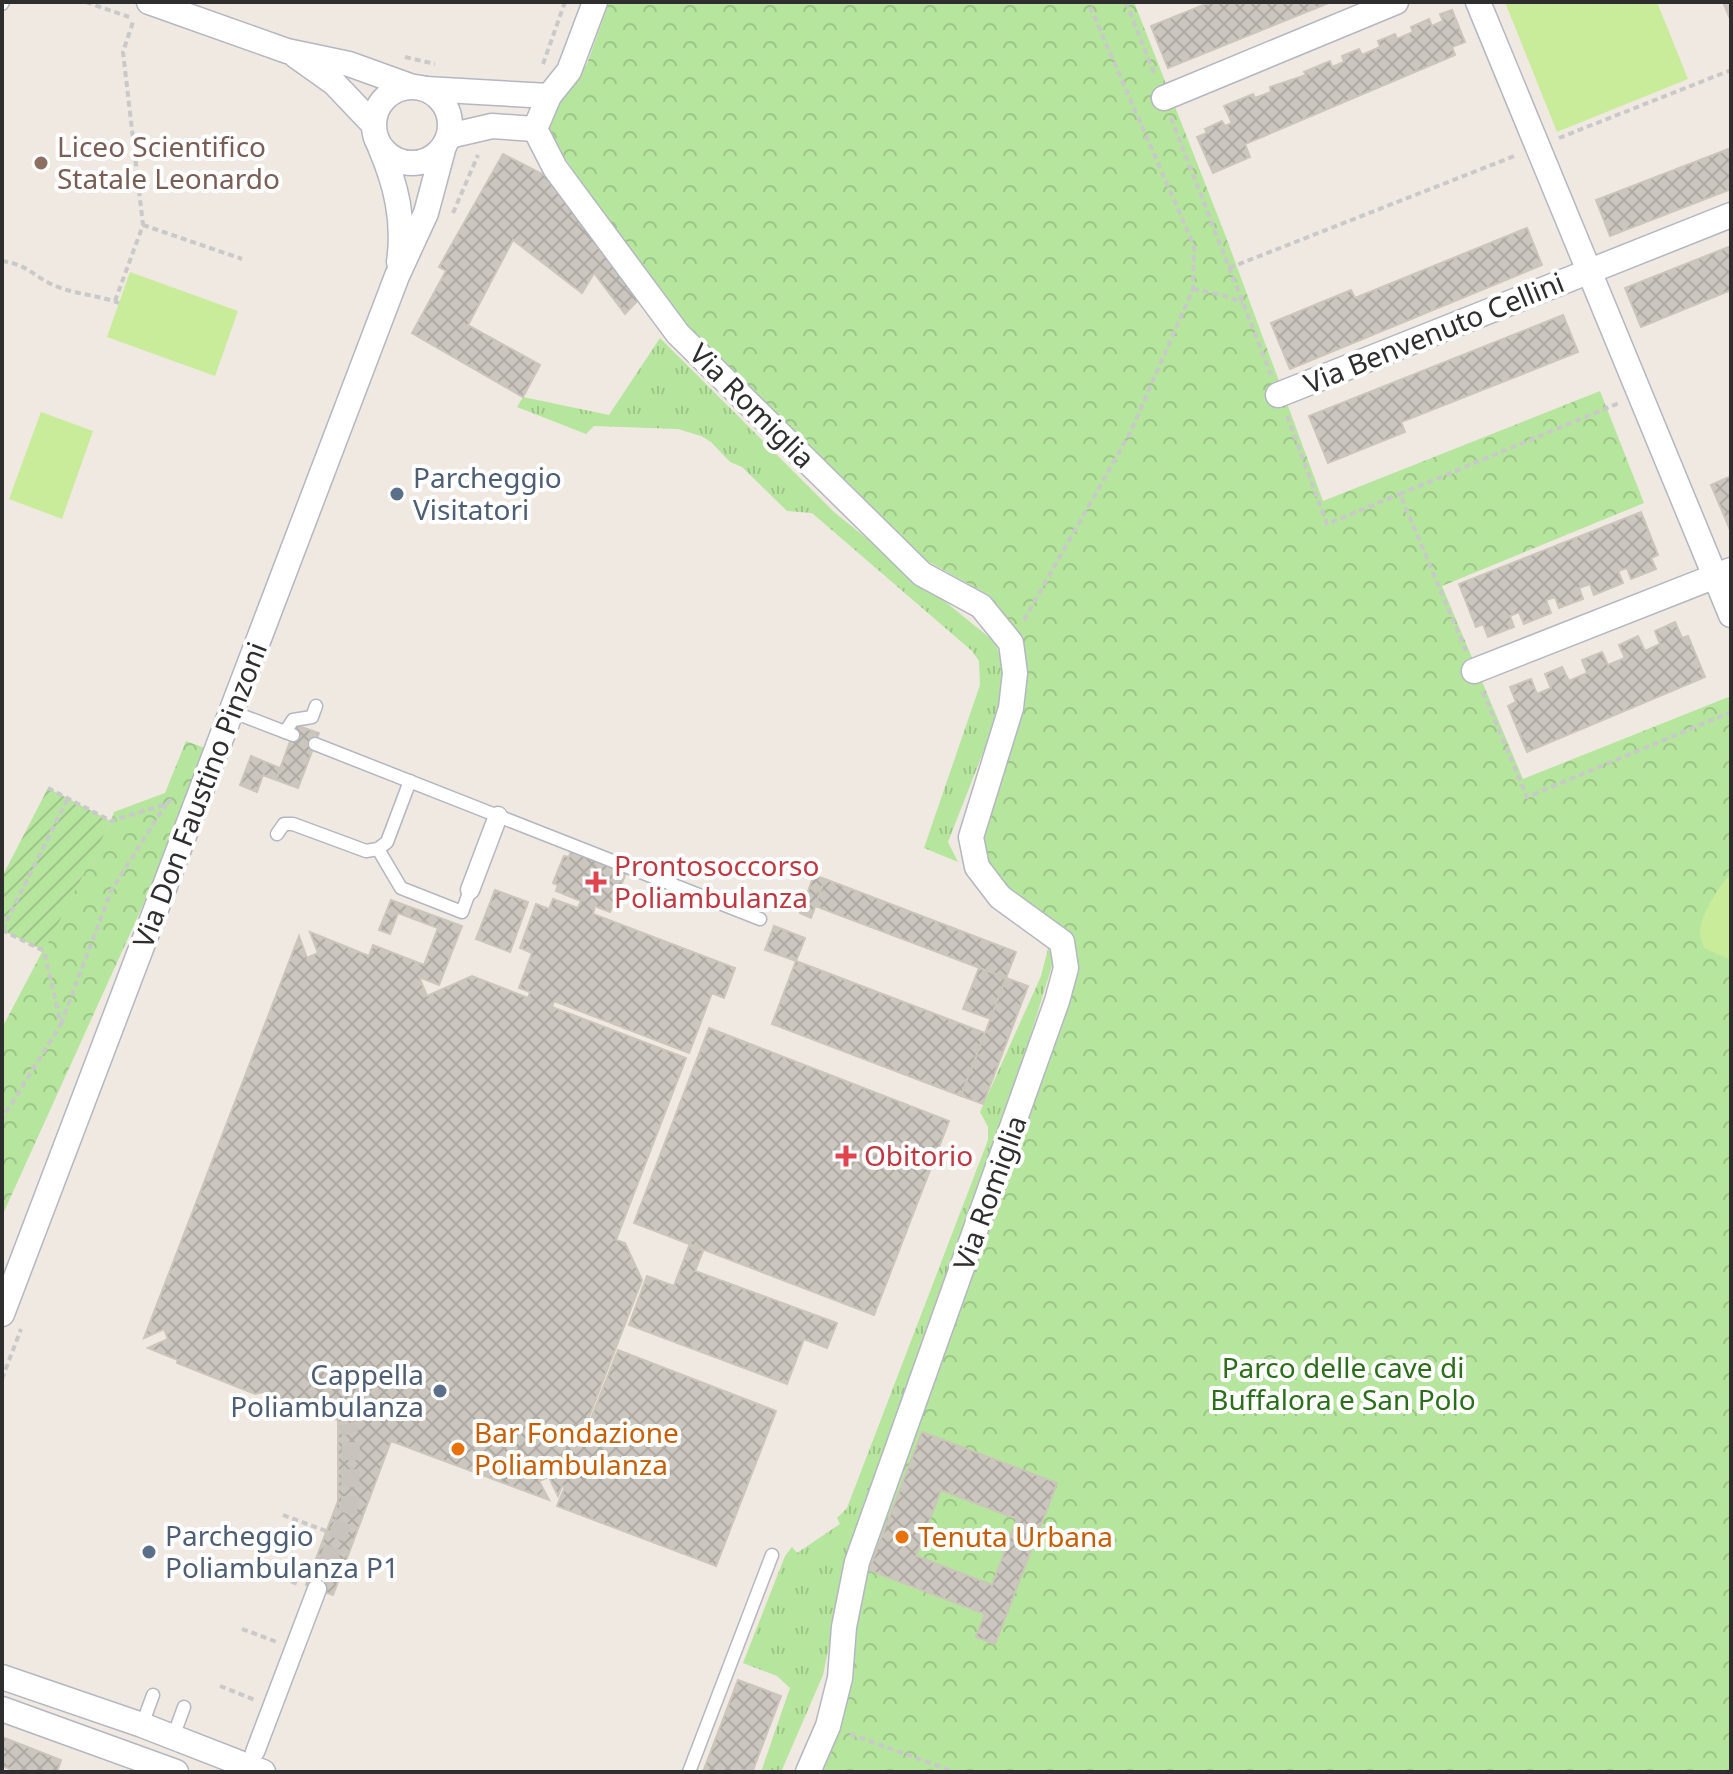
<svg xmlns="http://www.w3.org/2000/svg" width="1733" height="1774" font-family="'Noto Sans',sans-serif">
<defs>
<pattern id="grass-tufts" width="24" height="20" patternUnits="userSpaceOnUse" patternTransform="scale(2)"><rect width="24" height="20" fill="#b6e59e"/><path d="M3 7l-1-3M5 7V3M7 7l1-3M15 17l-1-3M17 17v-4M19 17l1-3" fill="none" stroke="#9dc588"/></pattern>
<pattern id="park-crowns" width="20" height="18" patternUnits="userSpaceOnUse" patternTransform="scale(2)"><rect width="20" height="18" fill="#b6e59e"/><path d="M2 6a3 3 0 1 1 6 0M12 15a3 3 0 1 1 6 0" fill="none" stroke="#9dc588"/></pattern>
<pattern id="garden-furrows" width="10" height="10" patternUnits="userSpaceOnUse" patternTransform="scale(2)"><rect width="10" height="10" fill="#b6e59e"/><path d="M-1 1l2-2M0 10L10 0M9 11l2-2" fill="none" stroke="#9dc588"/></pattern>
<pattern id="building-cross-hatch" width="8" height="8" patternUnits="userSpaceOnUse" patternTransform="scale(2)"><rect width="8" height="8" fill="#cbc7bf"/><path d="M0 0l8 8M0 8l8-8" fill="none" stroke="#afaba4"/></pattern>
</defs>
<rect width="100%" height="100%" fill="#efe9e1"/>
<g fill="url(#grass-tufts)">
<path d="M660,338L834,512L995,642L1003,664L1004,683L1000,709L948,842L958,862L924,848L980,685L979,661L972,651L812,513L787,511L742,467L730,462L711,442L701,436L678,429L594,426L586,434L517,407L523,397L609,415Z"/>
<path d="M1048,949L1054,955L1052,966L1005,1118L867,1496L845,1570L823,1675L781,1772H761L790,1688L777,1676L743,1663L785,1556L792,1547L797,1553L840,1524L837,1518L847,1508L988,1140V1127L980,1112L1041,976Z"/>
</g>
<g fill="url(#park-crowns)">
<path d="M609,2H1134L1226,237L1323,501L1600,391L1644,503L1442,586L1523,779L1731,696V1772H817L861,1566L1076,964L1070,931L1006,887L989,863L984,839L1020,710L1027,674L1018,631L987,594L927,561L684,330L567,161L549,129L558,99L587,64Z"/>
<path d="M186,741L213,751L2,1216V1028L111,821L114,812L165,793Z"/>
</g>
<path fill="url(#garden-furrows)" d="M48,788L111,821L44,951L2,930V877Z"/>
<g fill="#c9ec9a">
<path d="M1505,2H1657L1688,79L1557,132Z"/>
<path d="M130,272L238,311L215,376L107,337Z"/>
<path d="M41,412L93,431L62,519L9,499Z"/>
<path d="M1731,874V960L1704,948C1703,943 1700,939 1700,934C1699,917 1719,885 1731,874Z"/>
</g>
<g fill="url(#building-cross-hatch)" stroke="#cbc5ba" stroke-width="2" fill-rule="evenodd">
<path d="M1211,2H1331L1168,68L1151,26Z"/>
<path d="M1723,2H1731V21Z"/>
<path d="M1452,10L1465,42L1452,47L1455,55L1245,144L1250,157L1213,173L1197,137L1207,133L1205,129L1222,121L1225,126L1232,123L1224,106L1253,94L1255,98L1271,92L1270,87L1306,75L1304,72L1330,61L1332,67L1344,62L1342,56L1359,49L1362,55L1380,47L1378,41L1395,34L1397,39L1413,32L1411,27L1429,19L1432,26L1443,21L1440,14Z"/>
<path d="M1731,148V189L1610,236L1596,200Z"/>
<path d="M503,154L558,182L643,295L625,314L594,273L582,293L513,240L468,325L540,365L523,397L412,333L446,271L439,267Z"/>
<path d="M1527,228L1542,265L1290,369L1271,323L1351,290L1355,298Z"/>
<path d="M1731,246V290L1641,327L1625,288Z"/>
<path d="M1563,315L1578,352L1401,422L1405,432L1328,463L1309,416Z"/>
<path d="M1731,476V532L1711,485Z"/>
<path d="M1641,512L1658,555L1651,558L1656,569L1631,579L1627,568L1618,571L1623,583L1594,595L1590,584L1579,588L1583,599L1559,608L1555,597L1546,600L1551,613L1524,624L1519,612L1510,616L1514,627L1488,637L1483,624L1476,627L1459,584Z"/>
<path d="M1675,622L1682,638L1688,636L1705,677L1527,752L1508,706L1516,702L1510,687L1531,679L1537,694L1551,688L1545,674L1562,667L1569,681L1587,673L1582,660L1602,652L1608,665L1625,658L1619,645L1638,636L1645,651L1660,644L1655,631Z"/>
<path d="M296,725L319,733L298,788L276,780Z"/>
<path d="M251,756L280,768L276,780L263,775L257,792L240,785Z"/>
<path d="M571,851L626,873L610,912L595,906L593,914L735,968L724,998L712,993L689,1053L554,1001L552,1007L686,1058L616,1240L625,1243L642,1280L577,1448L579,1449L618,1350L776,1411L716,1566L557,1506L565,1487L562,1486L558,1496L549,1477L539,1481L549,1500L391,1441L333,1595L306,1585L338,1501V1420L263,1392L255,1394L177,1363L178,1360L148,1348L168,1339L164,1329L144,1338L299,936L307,958L318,953L310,932L369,956L373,945L424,965L438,928L398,913L390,934L379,930L391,900L462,926L439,985L419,977L427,996L472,976L528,998L530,992L519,988L532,953L520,948L536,904L549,909L553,899L578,908L581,901L556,891L558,885L553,883L564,856L569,857Z"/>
<path d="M814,875L825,879L811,918L800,913Z"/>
<path d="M825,879L1016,952L1006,978L815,906Z"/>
<path d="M495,890L528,902L510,952L476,939Z"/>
<path d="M774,926L805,938L796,961L765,950Z"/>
<path d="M796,961L985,1033L961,1096L772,1024Z"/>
<path d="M979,968L1006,978L991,1019L963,1009Z"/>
<path d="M1006,978L1028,986L983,1104L961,1096Z"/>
<path d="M709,1028L949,1121L874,1315L634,1223Z"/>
<path d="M689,1246L703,1251L695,1271L837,1323L827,1348L804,1339L787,1384L629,1325L647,1276L674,1286Z"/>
<path d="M922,1432L1057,1483L995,1644L976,1637L985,1614L869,1570ZM941,1490L1017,1519L992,1585L916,1556Z"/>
<path d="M738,1680L781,1696L753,1770L703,1772Z"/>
<path d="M2,1737L61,1760L57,1772H18L2,1766Z"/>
</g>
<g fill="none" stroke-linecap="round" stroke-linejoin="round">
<path stroke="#c8c4bd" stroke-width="18" stroke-dasharray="18 9" stroke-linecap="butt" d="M317,1589L350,1504L351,1434L347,1424"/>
<defs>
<g id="service">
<path d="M2,4L3,2"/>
<path d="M233,712L293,735"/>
<path d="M285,732L293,720L312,717L316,706"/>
<path d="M315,744L760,919"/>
<path d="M277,834L284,824H293L366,851L378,849L387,842L410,781"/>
<path d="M378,849L401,888L462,912L470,890"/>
<path d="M142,1725L153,1695"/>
<path d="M173,1737L184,1707"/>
<path d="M689,1772L772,1555"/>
</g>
<g id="pedestrian">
<path d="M470,890L498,816"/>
<path d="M255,1752L317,1589"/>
</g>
<g id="minor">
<path d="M149,2L287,51L349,64L410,86"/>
<path d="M595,2L569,71L549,96L535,129L555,168L678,334L922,574L981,606L1011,643L1015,673L1011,708L971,837L977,867L1000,897L1062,942L1066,968L1057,1001L857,1562L844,1627L840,1678L828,1726L808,1772"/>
<path d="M1478,2L1731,615"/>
<path d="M296,56L334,83L373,124"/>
<circle cx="412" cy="125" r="38"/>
<path d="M426,89L549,96"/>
<path d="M1164,98L1396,2"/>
<path d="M449,136L492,126L535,129"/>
<path d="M380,147C396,184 405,221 399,262"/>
<path d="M1278,395L1731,215"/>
<path d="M1474,671L1731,570"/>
<path d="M2,1314C133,968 267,623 397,276L426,213L444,146"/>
<path d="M2,1677L142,1725L263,1772"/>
<path d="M2,1709L176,1772"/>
</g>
</defs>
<use href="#service" stroke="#b4b7c1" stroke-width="15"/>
<use href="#pedestrian" stroke="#b4b7c1" stroke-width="21"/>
<use href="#minor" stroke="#b4b7c1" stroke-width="27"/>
<g stroke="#c9c9c9" stroke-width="4" stroke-dasharray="6 4" stroke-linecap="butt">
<path d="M86,2L129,17"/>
<path d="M1126,2L1155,76"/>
<path d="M405,57L435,64"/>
<path d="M543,64L565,2"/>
<path d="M1171,118L1271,375"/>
<path d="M1559,138L1731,70"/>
<path d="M453,213L478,155"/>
<path d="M143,225L242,259"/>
<path d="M2,261C28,265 32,275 53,285C73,294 98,295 119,303"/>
<path d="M1229,268L1517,155"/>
<path d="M1193,289L1223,295L1243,303"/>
<path d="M115,301L143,225L123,52L134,19"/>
<path d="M1287,416L1327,524L1400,494"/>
<path d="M1024,620L1130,433L1193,289L1194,246L1088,2"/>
<path d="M1466,651L1400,494L1619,403"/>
<path d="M1483,692L1527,797L1731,712"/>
<path d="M48,788L111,821L166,804L173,798"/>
<path d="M2,930L44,951L61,1024L2,1119"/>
<path d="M2,930L68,798"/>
<path d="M61,1024L111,891L166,804"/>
<path d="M2,1379L21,1329"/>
<path d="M283,1515L326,1531"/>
<path d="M263,1571L298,1584"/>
<path d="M242,1629L277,1642"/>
<path d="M220,1686L255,1700"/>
<path d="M850,1734L955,1772"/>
</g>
<use href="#service" stroke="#fff" stroke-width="12"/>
<use href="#pedestrian" stroke="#fff" stroke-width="18"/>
<use href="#minor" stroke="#fff" stroke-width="24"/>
</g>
<circle fill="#8d6e63" stroke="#fff" stroke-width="3" cx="41" cy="163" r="8"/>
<g fill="#5c6f8a" stroke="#fff" stroke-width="3">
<circle cx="397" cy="494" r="8"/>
<circle cx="440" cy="1391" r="8"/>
<circle cx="149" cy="1552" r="8"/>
</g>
<g fill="#e0444e" stroke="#fff" stroke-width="3">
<path d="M592 870h8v8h8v8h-8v8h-8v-8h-8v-8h8z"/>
<path d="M842 1144h8v8h8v8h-8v8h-8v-8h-8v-8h8z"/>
</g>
<g fill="#e8710a" stroke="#fff" stroke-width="3">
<circle cx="458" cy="1449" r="8"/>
<circle cx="902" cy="1537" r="8"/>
</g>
<g text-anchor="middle" stroke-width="8" stroke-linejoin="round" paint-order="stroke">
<g font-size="28" fill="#785e54" stroke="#fff" text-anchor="start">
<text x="57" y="157">Liceo Scientifico<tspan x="57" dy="32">Statale Leonardo</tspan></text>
</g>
<g font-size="28" fill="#2e2e2e" stroke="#fff">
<text transform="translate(1434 333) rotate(-22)" y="10">Via Benvenuto Cellini</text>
<text transform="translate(752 406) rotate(45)" y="10">Via Romiglia</text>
<text transform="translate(200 795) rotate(-69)" y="10">Via Don Faustino Pinzoni</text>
<text transform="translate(990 1193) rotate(-70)" y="10">Via Romiglia</text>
</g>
<g font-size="28" fill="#4e5e75" stroke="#fff" text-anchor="start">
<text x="413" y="488">Parcheggio<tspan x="413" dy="32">Visitatori</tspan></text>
<text x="424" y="1385" text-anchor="end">Cappella<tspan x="424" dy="32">Poliambulanza</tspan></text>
<text x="165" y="1546">Parcheggio<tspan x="165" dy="32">Poliambulanza P1</tspan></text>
</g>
<g font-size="28" fill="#be3a42" stroke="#fff" text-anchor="start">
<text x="614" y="876">Prontosoccorso<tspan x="614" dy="32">Poliambulanza</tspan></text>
<text x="864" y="1166">Obitorio</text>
</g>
<g font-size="28" fill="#2c6e1b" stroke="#fff">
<text x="1343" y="1378">Parco delle cave di<tspan x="1343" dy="32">Buffalora e San Polo</tspan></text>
</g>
<g font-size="28" fill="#c56008" stroke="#fff" text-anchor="start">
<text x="474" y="1443">Bar Fondazione<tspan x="474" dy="32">Poliambulanza</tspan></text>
<text x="918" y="1547">Tenuta Urbana</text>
</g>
</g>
<rect width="1733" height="1774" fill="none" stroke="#2e2e2e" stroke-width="8"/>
</svg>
